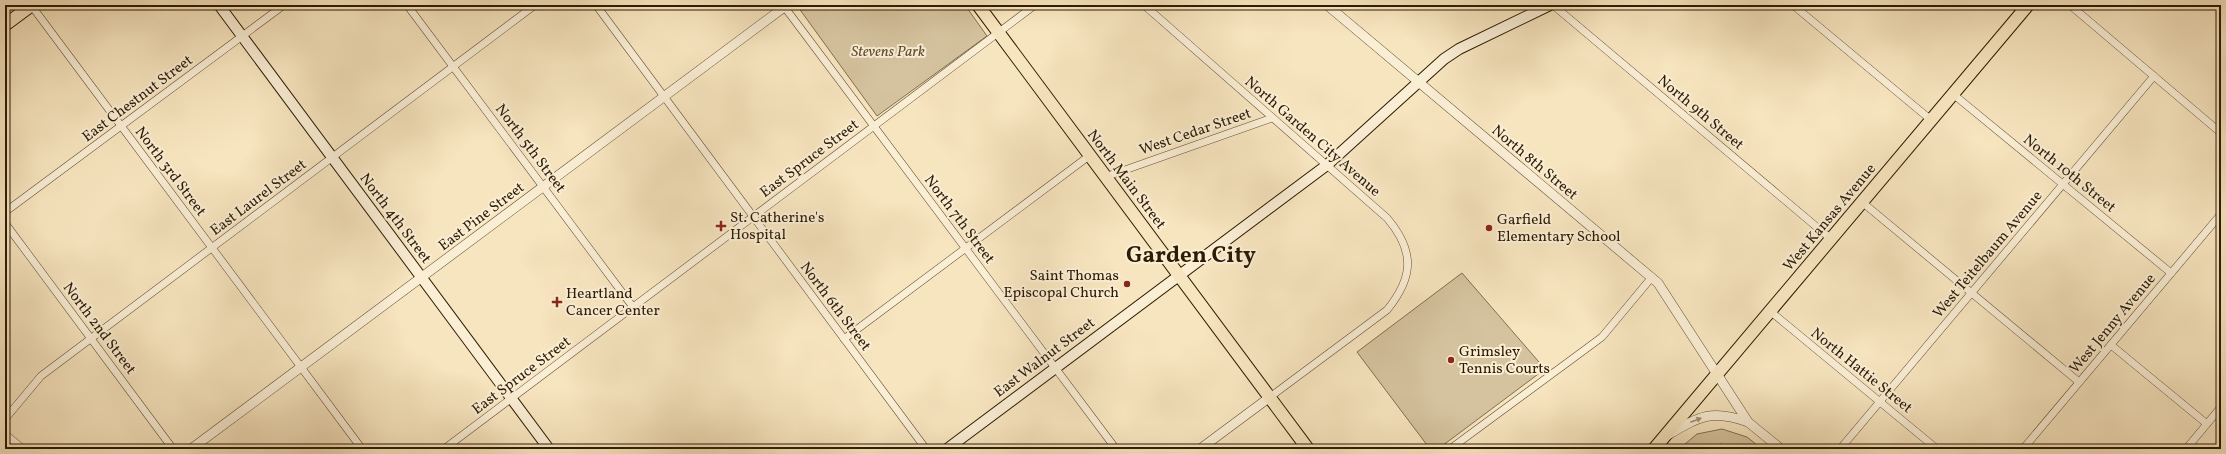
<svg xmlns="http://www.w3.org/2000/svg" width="2226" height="454" font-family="Vollkorn,serif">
<rect width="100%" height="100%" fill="#f7e5bf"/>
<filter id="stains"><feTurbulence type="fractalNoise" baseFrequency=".005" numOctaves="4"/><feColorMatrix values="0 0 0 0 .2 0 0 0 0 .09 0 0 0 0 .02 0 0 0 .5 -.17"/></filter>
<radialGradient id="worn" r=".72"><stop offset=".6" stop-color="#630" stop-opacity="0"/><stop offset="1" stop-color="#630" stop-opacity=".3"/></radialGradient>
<g fill="#d5c39f" stroke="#816f50">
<path d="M800,5H965L987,36L877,116L798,7Z"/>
<path d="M1462,273L1545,369L1438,449H1430L1357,352Z"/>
<path d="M1722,429L1747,437L1762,449H1740L1721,444L1700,449H1679L1697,434Z"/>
</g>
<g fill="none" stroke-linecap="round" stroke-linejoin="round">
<defs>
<g id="minor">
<path d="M31,5L362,449"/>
<path d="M407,5L633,307"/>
<path d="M596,5L926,449"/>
<path d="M783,5L1116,449"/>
<path d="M1144,5L1387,218C1415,251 1414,277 1387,310L1270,397"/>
<path d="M1553,5L1831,239"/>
<path d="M1793,5L1931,120"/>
<path d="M2070,5L2221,133"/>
<path d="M1953,94L2171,273"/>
<path d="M1105,177L1272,118"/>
<path d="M1862,202L2079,382"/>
<path d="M5,212L284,5"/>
<path d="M5,223L173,449"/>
<path d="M1770,311L1937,449"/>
<path d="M844,339L1089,156"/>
<path d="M2111,345L2207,424"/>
<path d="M5,419L41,376L535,5"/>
<path d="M5,434L23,449"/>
<path d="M444,449L1035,5"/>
<path d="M1450,449L1602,337L1652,277"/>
<path d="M1840,449L2154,76"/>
<path d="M2023,449L2221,214"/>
<path d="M2186,449L2221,407"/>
</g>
<g id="tertiary">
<path d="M1327,5L1658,283L1748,422L1781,449"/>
<path d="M1668,435C1700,416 1712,409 1748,422"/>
<path d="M191,449L787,5"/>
<path d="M1200,449L1270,397"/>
</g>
<g id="secondary">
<path d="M219,5L549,449"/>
<path d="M947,449L1327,165L1444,59L1459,49L1550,5"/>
</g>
<g id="primary">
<path d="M978,5L1308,449"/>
<path d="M5,25L32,5"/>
<path d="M1654,449L2028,5"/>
</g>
</defs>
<use href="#minor" stroke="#604e31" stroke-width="8"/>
<use href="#tertiary" stroke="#604e31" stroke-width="10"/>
<use href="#secondary" stroke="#2d1b02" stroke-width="12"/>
<use href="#primary" stroke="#2d1b02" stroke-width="14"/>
<use href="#minor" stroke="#faeed5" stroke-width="7"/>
<use href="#tertiary" stroke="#faeed5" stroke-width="9"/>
<use href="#secondary" stroke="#faeed5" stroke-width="10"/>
<use href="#primary" stroke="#f7e5bf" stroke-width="12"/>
</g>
<defs><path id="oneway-solid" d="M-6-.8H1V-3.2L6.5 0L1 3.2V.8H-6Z"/></defs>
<use fill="#9e8f76" href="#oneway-solid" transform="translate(1696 420) rotate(-21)"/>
<g fill="#8f2418" stroke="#faeed5" stroke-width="1.5">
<path d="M719 220h4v4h4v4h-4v4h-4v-4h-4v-4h4z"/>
<circle cx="1489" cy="228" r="4"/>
<circle cx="1127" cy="284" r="4"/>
<path d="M555 296h4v4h4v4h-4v4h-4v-4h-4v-4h4z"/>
<circle cx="1451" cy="360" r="4"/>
</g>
<g text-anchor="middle" stroke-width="4" stroke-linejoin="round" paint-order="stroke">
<g font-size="15" font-style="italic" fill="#5f4d31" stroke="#faeed5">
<text x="888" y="56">Stevens Park</text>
</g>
<g font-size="15" fill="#2d1b02" stroke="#faeed5">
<text transform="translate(137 98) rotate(-37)" y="5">East Chestnut Street</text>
<text transform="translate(1701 112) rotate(40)" y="5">North 9th Street</text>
<text transform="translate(1195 131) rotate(-19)" y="5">West Cedar Street</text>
<text transform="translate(1313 136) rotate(41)" y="5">North Garden City Avenue</text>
<text transform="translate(531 148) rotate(53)" y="5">North 5th Street</text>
<text transform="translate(809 158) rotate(-37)" y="5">East Spruce Street</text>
<text transform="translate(1535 162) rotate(40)" y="5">North 8th Street</text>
<text transform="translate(171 171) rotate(53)" y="5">North 3rd Street</text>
<text transform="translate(2070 173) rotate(39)" y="5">North 10th Street</text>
<text transform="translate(1127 179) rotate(53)" y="5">North Main Street</text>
<text transform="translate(258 197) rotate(-37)" y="5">East Laurel Street</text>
<text transform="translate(481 216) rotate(-37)" y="5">East Pine Street</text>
<text transform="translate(1829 217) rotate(-50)" y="5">West Kansas Avenue</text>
<text transform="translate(396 218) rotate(53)" y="5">North 4th Street</text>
<text transform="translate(960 219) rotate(53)" y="5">North 7th Street</text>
<text transform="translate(1987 254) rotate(-50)" y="5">West Teitelbaum Avenue</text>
<text transform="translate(836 306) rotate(53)" y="5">North 6th Street</text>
<text transform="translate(2112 323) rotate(-50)" y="5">West Jenny Avenue</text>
<text transform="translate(100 328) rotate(53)" y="5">North 2nd Street</text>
<text transform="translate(1044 357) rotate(-37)" y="5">East Walnut Street</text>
<text transform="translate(1862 370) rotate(39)" y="5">North Hattie Street</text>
<text transform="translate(521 375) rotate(-37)" y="5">East Spruce Street</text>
</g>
<g font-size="15" fill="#2d1b02" stroke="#faeed5" text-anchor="start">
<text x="730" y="222">St. Catherine's<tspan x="730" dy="17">Hospital</tspan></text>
<text x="1497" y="224">Garfield<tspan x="1497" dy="17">Elementary School</tspan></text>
<text x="1119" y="280" text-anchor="end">Saint Thomas<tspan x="1119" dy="17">Episcopal Church</tspan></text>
<text x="566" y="298">Heartland<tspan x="566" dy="17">Cancer Center</tspan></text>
<text x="1459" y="356">Grimsley<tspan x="1459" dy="17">Tennis Courts</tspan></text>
</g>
<g font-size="23" font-weight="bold" fill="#2d1b02" stroke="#faeed5">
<text x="1191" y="262">Garden City</text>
</g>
</g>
<rect width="2226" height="454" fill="none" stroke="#f7e5bf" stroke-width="20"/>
<rect x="6" y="6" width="2214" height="442" fill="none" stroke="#2d1b02" stroke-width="2"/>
<rect x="10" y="10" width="2206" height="434" fill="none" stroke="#2d1b02"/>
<rect width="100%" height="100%" filter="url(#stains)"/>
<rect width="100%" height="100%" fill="url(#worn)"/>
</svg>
